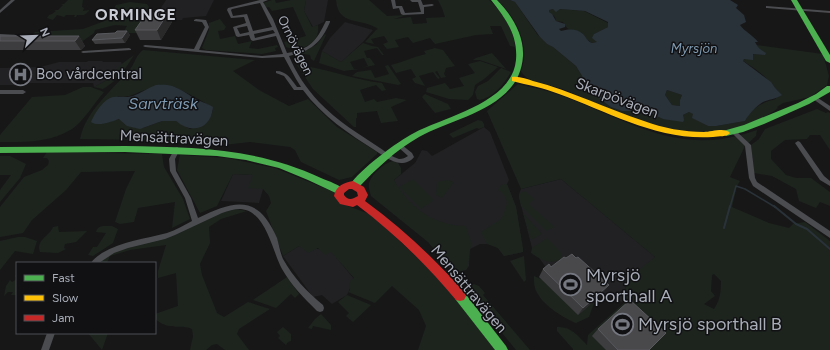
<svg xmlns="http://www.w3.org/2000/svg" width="830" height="350" font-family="Figtree,sans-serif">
<rect width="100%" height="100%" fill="#171717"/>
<g fill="#212123">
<path d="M166,0H214L206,16L183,18L182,20H153Z"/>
<path d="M306,0H328L324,22L313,27L304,11Z"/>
<path d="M345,22L373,30L363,42L341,62L322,51L330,38Z"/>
<path d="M88,61H103L102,62H121L122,64L111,78L94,87L93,83H26L24,85H0V68L40,67L59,62H87Z"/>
<path d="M484,127L490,132L509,180L507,184L516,207L523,252L504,256L498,248L490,244H480L470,249L469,266L466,270L421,233L394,180L415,163L422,150L427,151L432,156Z"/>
<path d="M233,174L253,175L263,189L259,203L221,201Z"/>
<path d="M561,179L655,257L639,271L627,285L624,290V303L603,293L550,273L532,248L519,197V194L521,189Z"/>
<path d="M299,246L331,251L354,279L347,295L332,304L322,295L313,297L283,256Z"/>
</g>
<g fill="#1d241e" fill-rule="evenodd">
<path d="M68,0H83L82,7L84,8L83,11L89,10V11L84,15H77L76,17H74L75,15H66L64,17L57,15L53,20L47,18L49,15L52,14L56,11L54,10H58L63,5L61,4H64Z"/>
<path d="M272,0H275L276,3L291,0H306L304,11L312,27L318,25C321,43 301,53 286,47L284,42L306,36L293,7L272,11L269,7L265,8L263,3Z"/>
<path d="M336,0H369L387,16L407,15L394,19L411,17L413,24H414L427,23L426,18L445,17L442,8L438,0H489C502,11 514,29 515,47L510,46L501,26H490L493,34L476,35L435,44L430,38L413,43L408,37L395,40L399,47L387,49L383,44L388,42L384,36L371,39L374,44L365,42L376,30L378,29C362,17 338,27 336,0Z"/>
<path d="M497,0H510L515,2L537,34L547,44L553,47L576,66L590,89L633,112L645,111L663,119L683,115L689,112L694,114L693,118L708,126H716L745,121C751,108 763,102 776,99C773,78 759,72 742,60L752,57L753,54L765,55L756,45L823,54L829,76L827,85L810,97L783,103L777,107L778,108C711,159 631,118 565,90C552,84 528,85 521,71C531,46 516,17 497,0Z"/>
<path d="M130,2L147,4L152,12L139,33H123L127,26L115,25L95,30L94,33L80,43H24L35,32L83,29L110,19L111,17H109L116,5Z"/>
<path d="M553,9L556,11L560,9L584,11L608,23V27L594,34L597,42L592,43L585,38L582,33C573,31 567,31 563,22L556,21L555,17L549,12L548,10Z"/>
<path d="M220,19L226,27L224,30L218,31L220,39L235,36L238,44L252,41L249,48L258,49L277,45L278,47L275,48L276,51L262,54L206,50L202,48L209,30V23Z"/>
<path d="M325,34L326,35L314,61L311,59L310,55L298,53L316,45Z"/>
<path d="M363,43L372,46L378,47L384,55H382L377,48L364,51L367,58H370L375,65L362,68L368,66L364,58L350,62L354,69H359L344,71L319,63L322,51L341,62Z"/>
<path d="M435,48L443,50L455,66L446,68L444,74L446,77L441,78L437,71L435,72L440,78L438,79L433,72L419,76L425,86L415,83L412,79L416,77L411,69L396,73L391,65C403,62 413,57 426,54L424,51Z"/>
<path d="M143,50L255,60L233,71L259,90L289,106L308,99L337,127L377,152V154L352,177L339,180L301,162L295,150L290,147L250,142L224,145L142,140L80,139C86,110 113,90 131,68C135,62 137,54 143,50ZM173,86C186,93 204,100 213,110C208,124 203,124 190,129L176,121H162L143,128L119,119L99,124L118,96C129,99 135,93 145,90C153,86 164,87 173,86Z"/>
<path d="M492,53L506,69L480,60H473L476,58Z"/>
<path d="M134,55C126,68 117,81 103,89L94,87L111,78L119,66Z"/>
<path d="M480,61L498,67L484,79L475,85L473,95L468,100L449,99L426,92L427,88L445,83L450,89L464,86L459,78L475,73L468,64Z"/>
<path d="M297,65C327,68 353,80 382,83L386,90L382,91L376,85L360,90L365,102L374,99L377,102L396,98L407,100L391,107L398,121L381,123L377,111L357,113V118H356V127H354L313,89Z"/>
<path d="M388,65L401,84L398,85L352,76L357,72L371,70L375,78L389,74L385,66Z"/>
<path d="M501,68L511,72C505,83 494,97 480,100L477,99L475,92L478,86L488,81Z"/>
<path d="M518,84C534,88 550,91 565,97C616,116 665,147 722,139C734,137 746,134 757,130L756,136L745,146L730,177L740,181L737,186L732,207L769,223L789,228L793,224L805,222L830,241V350H573V349L557,331V327C571,326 578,336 587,345L588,335L624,303C624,299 624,294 625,290C628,277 645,265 655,257L561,179L521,189L487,111ZM714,274L721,281C721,292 720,300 714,309L704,304L715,296L711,291L712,275Z"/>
<path d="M83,87H91L104,92C95,102 83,122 72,129C50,143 24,142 0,142V135L32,97L65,95Z"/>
<path d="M667,90L682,95L680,100V106L672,105L665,95Z"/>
<path d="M425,94L448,104L451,109L435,113L422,97Z"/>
<path d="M817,109L826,113L828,112L830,113V150L820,135H810L807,139L785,140L771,151V159L786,175L796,178H811L830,192V206L820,202L816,208L799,201L796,189L772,176L754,173L751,145L759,139L765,129Z"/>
<path d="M478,120L482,121L484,124V127L479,129L477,128L453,138L449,134Z"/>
<path d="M47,152L162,154L164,167L183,199L190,219L172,228L175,202L138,208L134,222L120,224L115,222L126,189L135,171L81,172L66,190L32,220L23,233L0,237V207L24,177L42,170L48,165L49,161L47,158H43Z"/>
<path d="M180,155L227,158L275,168L334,192L338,201L348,206L372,215L440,279L497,350H418L426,326L419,310L392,286L375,303L348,292L350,290L349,282L354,278L331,252L325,255L318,248L308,253L299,246L283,256L266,211L271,203L269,196L263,189L248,188L253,175L233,174L217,206L200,213L177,170Z"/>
<path d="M0,156H10L26,164L20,178L0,202V190L11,175H0Z"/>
<path d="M393,161L398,163L401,168V174L394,180C410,208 433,225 466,226L472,245C467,253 471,262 466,270L454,273L428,242L371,196C370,192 368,187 369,183C372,174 384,163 393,161Z"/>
<path d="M413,179L434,200L421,209L399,187Z"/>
<path d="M447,180L454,182L442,198L436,195L437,182Z"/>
<path d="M507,184L516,207L523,248V252L504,256L498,248L487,244L481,232L501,219C507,206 511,199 498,190L501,185Z"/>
<path d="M525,191L535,199L529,204L555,227L546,231L521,206L519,197L520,193Z"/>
<path d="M236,209L247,211L221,219L209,227L210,243L200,264L202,275L217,313L224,317L248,302L270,309L239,329L237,334L249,350H225L217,344L212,345L206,350H190L193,336L192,329C180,323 171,332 155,319V314L178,306L176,273L158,278V271L166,245L130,250L110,256L107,263H98L118,250L146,242L226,210Z"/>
<path d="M523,213L542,234L531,240Z"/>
<path d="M58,226L59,232L87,231L76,242L65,244L64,248L66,249L58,253L40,252C36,239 49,237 53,227Z"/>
<path d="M105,226H112L118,229L113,243L93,256L88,255L93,247H97L106,233L96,232C97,227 101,226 105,226Z"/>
<path d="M18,237H25L37,241L33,254L15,251L0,270V241Z"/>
<path d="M547,238L562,253V258C551,266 541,260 531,253L532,248Z"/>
<path d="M524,256L526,280L524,282L510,261Z"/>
<path d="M17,275V295H11L13,292H8L4,296L6,286L10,280L12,282L17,279L15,276Z"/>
<path d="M534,276L593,302L594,303L589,317L576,323C565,319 543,305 538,294C534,289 534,282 534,276Z"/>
<path d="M287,277L299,294L295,298L291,294L276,308L253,300Z"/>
<path d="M474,284L479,286L485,293L483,295L530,350H516L468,291V287Z"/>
<path d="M347,295L371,305L353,322L346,316L349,313L338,302Z"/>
<path d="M321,314L331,325V330L313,326L312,329L308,328L315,319Z"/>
<path d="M283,327L291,334V341L288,342L286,345L278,338L280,336L277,332Z"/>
<path d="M88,333H108L102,350Z"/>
</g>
<g fill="#2a3239" fill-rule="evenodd">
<path d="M510,0H730L738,5L736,8L744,15L746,22L740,25C745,32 753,35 758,42H755C758,48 761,50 766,53L765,55L753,54V60L744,59L743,61L771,82L775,88L782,95C776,99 770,99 763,102C756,106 749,114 745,121L716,126H708L692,118L693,114L689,112L683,115L684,120L683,122L663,119L645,111H622L611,107L599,98L590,89L576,66L553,47L547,44L540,37L515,2ZM553,9L556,12L560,9L585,11L608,22V27L594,34L592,38L597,42L592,43C587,41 586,37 583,34C577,28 567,29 561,31L559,29L565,27V24L556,21L552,14L549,12V10ZM667,90L682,95L680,100V106L672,105L665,95Z"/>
<path d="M156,85C177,83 182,92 198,100C204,103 208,104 213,107C211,130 191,134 176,121H162L140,129L127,126L119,119C110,122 99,127 91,122C95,113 104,98 114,97C121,96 126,98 133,96C141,93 148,88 156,85Z"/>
</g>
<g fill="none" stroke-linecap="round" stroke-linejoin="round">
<path stroke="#2a3239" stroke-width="1.5" d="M730,207L736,186L745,189L775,207"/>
<g stroke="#2a3239" stroke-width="2">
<path d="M774,206L796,224L807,229L830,249"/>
<path d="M724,228L730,206"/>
</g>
<g fill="#4b4c50" fill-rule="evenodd">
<path d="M11,0H15L0,13V10Z"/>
<path d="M260,0H268L263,2L273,19L287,53C311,49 316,41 326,21H330V22C321,43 311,51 289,56C296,73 306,88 319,102C337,121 359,134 380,148C386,152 392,157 399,159C403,159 405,158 408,156L397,146L398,145H402L412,153L414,157C411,161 406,163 401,163C391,162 384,156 376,151C349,134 322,116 303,90H294L284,76L276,73V71C287,71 291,79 297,87H301L296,79L284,57L262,58L145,47L143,46L145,45L194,49L205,27L202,22L194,21V20L196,19L206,20L209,27L199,50L262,56L283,54L276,36L253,41L251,40L249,35L238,37L236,36L233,27L246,23L244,17L231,18L227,10L228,8ZM260,3L272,27L253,31L247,14L233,16L231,10L232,9ZM247,26L249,32L240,34L237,28ZM273,30L275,33L255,38L254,34Z"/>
<path d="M391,0H395L396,6H402L405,13L421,12L418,2H412L410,0H421L423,5L432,4L434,5L432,6L424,7V14L403,15L401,14L399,8L393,9Z"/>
<path d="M766,6L830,11V13L767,8H766Z"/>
<path d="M0,34L19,35L21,36L19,37L0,36Z"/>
<path d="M129,48L131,49V50L83,53L81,52L83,51Z"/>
<path d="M0,90H23L26,92L23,94H0Z"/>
<path d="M815,96L830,106V111L813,99L812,98Z"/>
<path d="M734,130L736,131L751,145L755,178L757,182L830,231V238L753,186L749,178L745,146L731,132L732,131Z"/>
<path d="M798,141L800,142L824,176L830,181V186L820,180L795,143Z"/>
<path d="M177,147L180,149L175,159L176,171L191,198L198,218C235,200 258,194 277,238C279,245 280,252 283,259C293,277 307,292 323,305L324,308L323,311L320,312L317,311C304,298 291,285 282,269C272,251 266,210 240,209C234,209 228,211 222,213L175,235L165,239L128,248L114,253L99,263H91C93,259 98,256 102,253C122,241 145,239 167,233C176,230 184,225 192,221L185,198L170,171L169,159L175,148Z"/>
<path d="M47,333H55L49,350H41Z"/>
</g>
<g fill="#4caf50" fill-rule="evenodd">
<path d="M491,0H497C512,15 524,35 523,56C520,108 456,117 419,137C396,150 376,169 358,188H352L350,185C359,170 398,141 414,133C446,116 512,103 516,60C518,35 506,19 491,0Z"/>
<path d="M791,0H797L830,55V63L826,61Z"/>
<path d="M827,86H830V92L809,104L764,124L743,132L726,136L722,133L723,131L744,125L798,103L816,94Z"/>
<path d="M125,146C194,147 257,148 321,178C328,181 341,185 345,191L343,194L340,195L308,180L279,168L246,160L217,156L125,152L0,153V147Z"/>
<path d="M460,291L464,292L506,346L508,350H495L456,300L454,296L456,292Z"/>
</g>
<path fill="#ffc107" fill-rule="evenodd" d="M512,77C519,76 527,79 533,81C572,91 607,109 644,121C663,128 684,132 704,132C711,132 725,127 730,133C727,137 719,136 713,137C658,141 609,112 559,94C544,88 528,85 512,81Z"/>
<path fill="#c62828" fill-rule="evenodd" d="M353,181L364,187L368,195L365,201C402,228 434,258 464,292L466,296L464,300L460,301L456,300C426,264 394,233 357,205L353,207L340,204L334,196C336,186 343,183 353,181ZM349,189H352L357,192L358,196C353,199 348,201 344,195V193Z"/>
</g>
<g fill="#3d3d3f">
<path d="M168,13L172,22L161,40H140L135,30Z"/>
<path d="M127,31L130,35L125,43L95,44L92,40Z"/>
<path d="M0,36H79L85,46L81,50H0Z"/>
<path d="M543,269L603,293L578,315L539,277Z"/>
<path d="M598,329L649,350H606L592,336Z"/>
</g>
<g fill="#29292a">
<path d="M168,13L172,22L161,40L157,30Z"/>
<path d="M127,31L130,35L125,43L122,38Z"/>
<path d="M79,36L85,46L81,50L75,41Z"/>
<path d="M609,285L603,293L578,315L583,308Z"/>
</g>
<g fill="#49494c" stroke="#58595d">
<path d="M147,13H168L157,30H135Z"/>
<path d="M117,31H127L122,38L92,40L97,34L115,33Z"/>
<path d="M0,36H79L75,41H0Z"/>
<path d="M572,254L576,258L578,257L609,285L583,308L543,269L549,264L551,267L564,257L566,258Z"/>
<path d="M630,300L666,333L649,350H618L598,329Z"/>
</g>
<defs>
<symbol id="hospital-ring" viewBox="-11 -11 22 22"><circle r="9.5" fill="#111113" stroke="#757880" stroke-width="1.5"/><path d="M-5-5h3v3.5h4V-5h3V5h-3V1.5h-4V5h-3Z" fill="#757880"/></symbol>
<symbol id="stadium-ring" viewBox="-11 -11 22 22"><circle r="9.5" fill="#111113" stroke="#757880" stroke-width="1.5"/><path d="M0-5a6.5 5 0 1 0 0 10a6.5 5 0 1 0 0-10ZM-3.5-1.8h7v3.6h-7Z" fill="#757880"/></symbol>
</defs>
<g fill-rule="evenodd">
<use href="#hospital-ring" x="8" y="62" width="25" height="25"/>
<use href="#stadium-ring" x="558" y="272" width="25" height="25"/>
<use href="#stadium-ring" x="610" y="312" width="25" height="25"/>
</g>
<g text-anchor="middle" stroke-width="3" stroke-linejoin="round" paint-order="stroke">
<g font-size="13" fill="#a8adb8" stroke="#111113">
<text transform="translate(296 45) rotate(64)" y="5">Ornövägen</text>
</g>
<g font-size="13" font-style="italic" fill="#7f9bb3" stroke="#111113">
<text x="694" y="53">Myrsjön</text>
</g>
<g font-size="15" fill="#a8adb8" stroke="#111113" text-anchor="start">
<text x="36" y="79">Boo vårdcentral</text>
</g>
<g font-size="15" fill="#a8adb8" stroke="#111113">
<text transform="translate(617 98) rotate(21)" y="5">Skarpövägen</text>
<text transform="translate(174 138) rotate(3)" y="5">Mensättravägen</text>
<text transform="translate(469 289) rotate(50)" y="5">Mensättravägen</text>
</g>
<g font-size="16" font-weight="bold" letter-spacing="1" fill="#c9ccd4" stroke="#111113">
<text x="136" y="20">ORMINGE</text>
</g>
<g font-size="16" font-style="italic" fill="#7f9bb3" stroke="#111113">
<text x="163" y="109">Sarvträsk</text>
</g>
<g font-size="18" fill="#a8adb8" stroke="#111113" text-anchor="start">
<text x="586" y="281">Myrsjö<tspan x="586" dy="21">sporthall A</tspan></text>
<text x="638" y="330">Myrsjö sporthall B</text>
</g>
</g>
<rect x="16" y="262" width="140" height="72" fill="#111113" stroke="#4d4f55"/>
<rect x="24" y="275" width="20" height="6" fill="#4caf50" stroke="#4d4f55"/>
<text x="52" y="282" font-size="12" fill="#a8adb8">Fast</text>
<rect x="24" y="295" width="20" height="6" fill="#ffc107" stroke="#4d4f55"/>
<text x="52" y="302" font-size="12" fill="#a8adb8">Slow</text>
<rect x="24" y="315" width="20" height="6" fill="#c62828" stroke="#4d4f55"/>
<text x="52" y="322" font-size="12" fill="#a8adb8">Jam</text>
<g transform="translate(36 36) rotate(67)" stroke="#111113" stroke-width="3" paint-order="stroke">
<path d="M0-3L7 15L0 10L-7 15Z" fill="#a8adb8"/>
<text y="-6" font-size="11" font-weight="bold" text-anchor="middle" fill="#a8adb8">N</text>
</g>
</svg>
